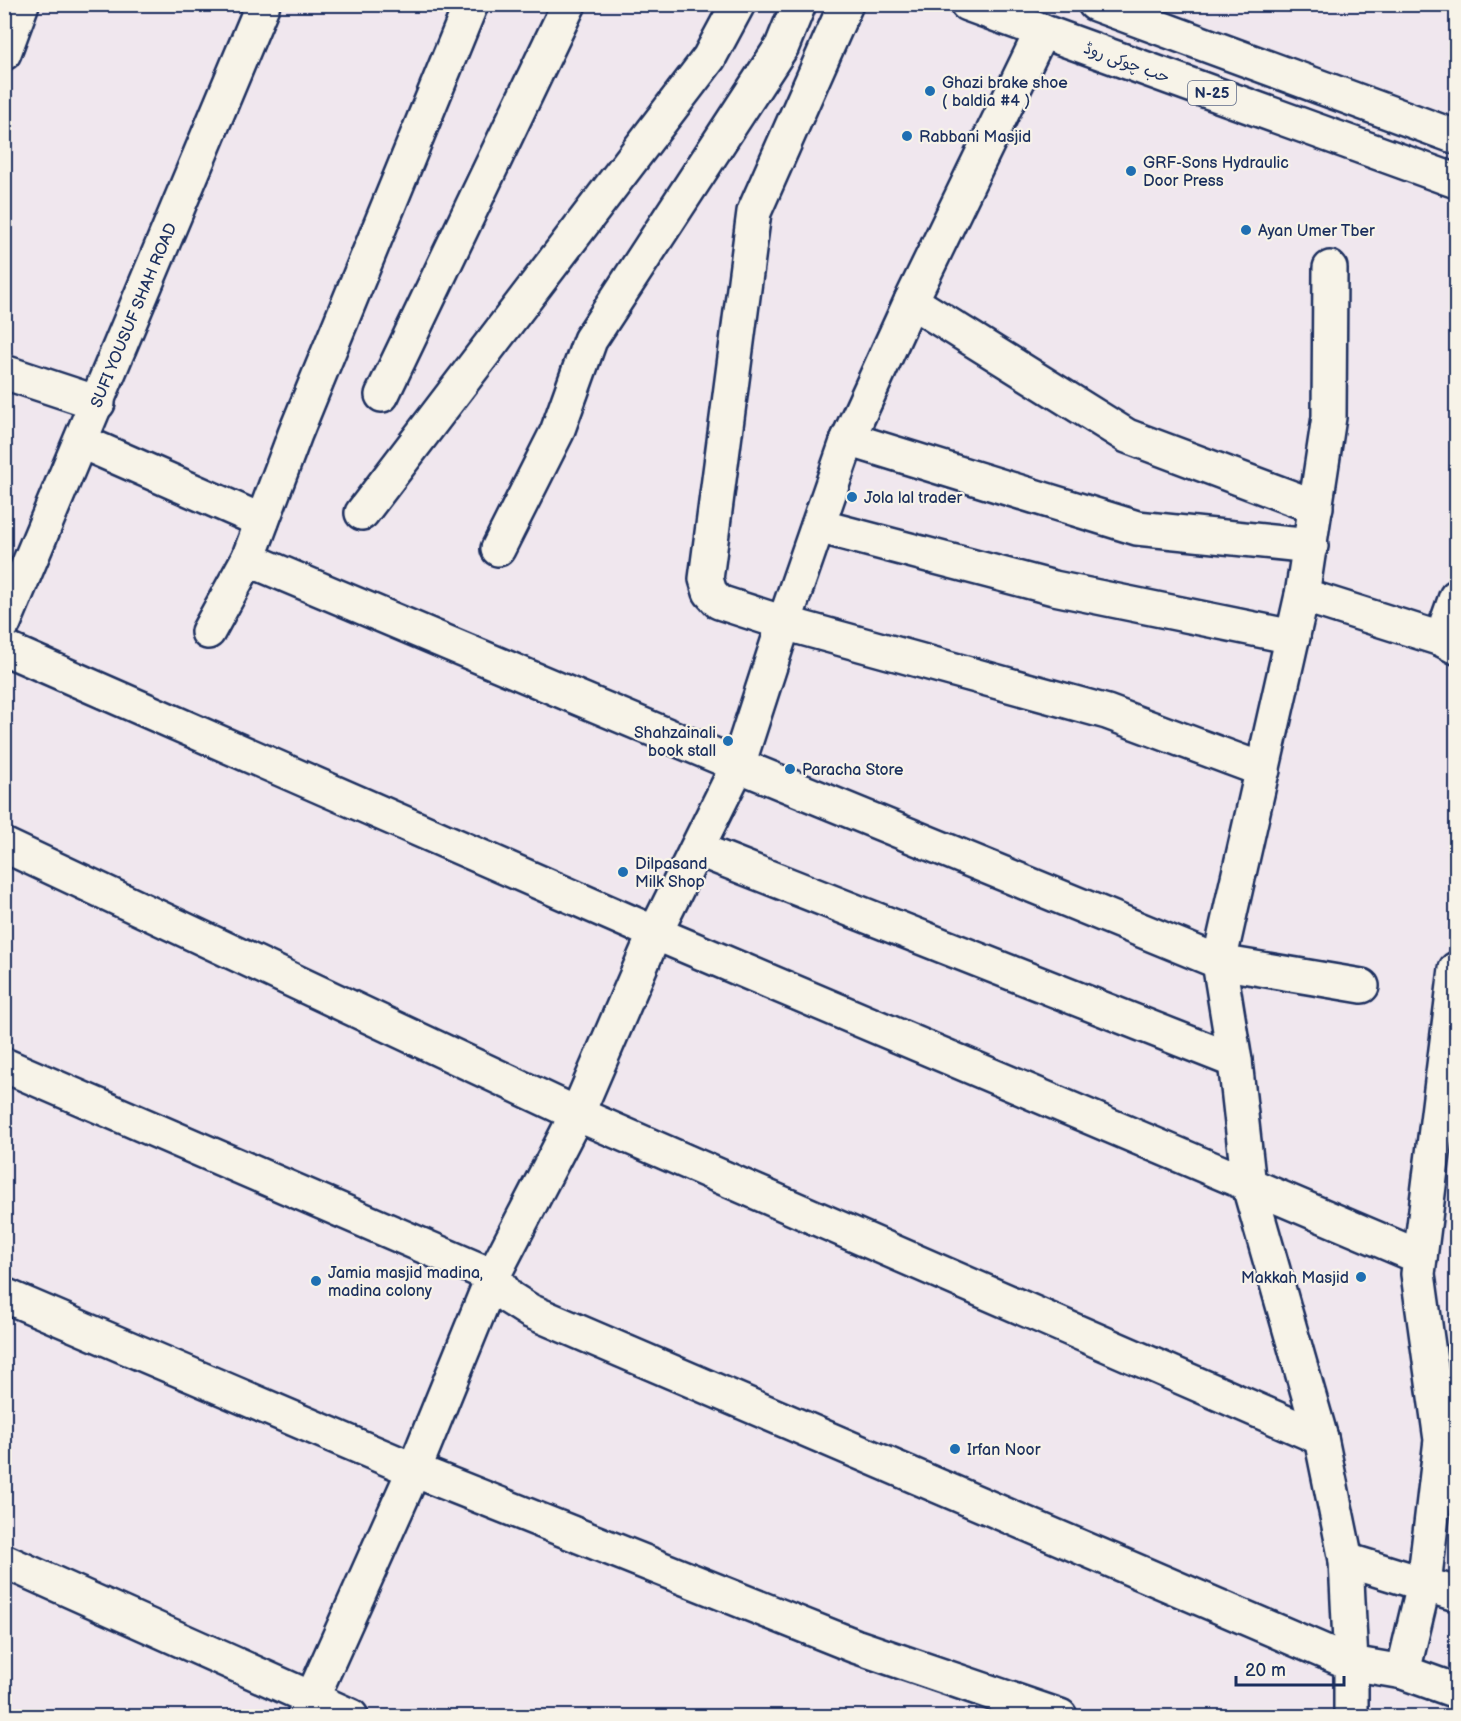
<svg xmlns="http://www.w3.org/2000/svg" width="1461" height="1721" font-family="'Balsamiq Sans','Playpen Sans Arabic',sans-serif">
<rect width="100%" height="100%" fill="#f0e7ee"/>
<filter id="ink" filterUnits="userSpaceOnUse"><feTurbulence type="fractalNoise" baseFrequency=".0167" numOctaves="2"/><feDisplacementMap in="SourceGraphic" scale="12" xChannelSelector="R" yChannelSelector="G"/><feConvolveMatrix kernelMatrix="1 2 1 2 8 2 1 2 1" color-interpolation-filters="sRGB"/></filter>
<g filter="url(#ink)">
<g fill="none" stroke-linecap="round" stroke-linejoin="round">
<defs>
<g id="minor">
<path d="M846,4L754,212L706,579L710,592L719,602L784,623L1107,712L1263,770"/>
<path d="M4,53L22,4"/>
<path d="M1330,268L1329,417L1302,595L1219,962L1235,1061L1249,1186L1321,1438L1346,1560L1351,1663V1716"/>
<path d="M911,301L1127,436L1316,507"/>
<path d="M4,372L98,403"/>
<path d="M382,395L569,4"/>
<path d="M848,439L1137,528L1311,546"/>
<path d="M82,442L262,521"/>
<path d="M362,513L709,58L738,4"/>
<path d="M818,526L1054,588L1293,637"/>
<path d="M498,549L557,432L590,340L782,46L799,4"/>
<path d="M248,559L738,765L1219,962L1362,986"/>
<path d="M1302,595L1441,639L1456,647"/>
<path d="M208,632L248,559L295,434L471,4"/>
<path d="M1441,639L1456,597"/>
<path d="M4,648L655,933L1420,1257"/>
<path d="M4,845L577,1114L1321,1438"/>
<path d="M697,849L1235,1061"/>
<path d="M4,1065L493,1276L508,1297L530,1311L1351,1663L1403,1672L1456,1691"/>
<path d="M4,1295L414,1470L855,1646L1060,1716"/>
<path d="M1346,1560L1456,1594"/>
<path d="M4,1561L351,1716"/>
<path d="M1403,1672L1424,1584L1441,1440L1418,1274L1456,969"/>
<path d="M304,1716L414,1470L493,1276L577,1114L655,933L738,765L784,623L848,439L911,301L1042,31"/>
</g>
<g id="major">
<path id="s1" d="M4,623L263,4"/>
</g>
<g id="highway">
<path d="M967,4L1456,181"/>
<path d="M1095,4L1456,137"/>
</g>
</defs>
<use href="#minor" stroke="#1b2f5e" stroke-width="38"/>
<use href="#major" stroke="#1b2f5e" stroke-width="38"/>
<use href="#highway" stroke="#1b2f5e" stroke-width="38"/>
<use href="#minor" stroke="#f7f3e8" stroke-width="33"/>
<use href="#major" stroke="#f7f3e8" stroke-width="33"/>
<use href="#highway" stroke="#f7f3e8" stroke-width="33"/>
</g>
</g>
<g fill="#1f6fb2" stroke="#f7f3e8" stroke-width="2">
<circle cx="930" cy="91" r="6"/>
<circle cx="907" cy="136" r="6"/>
<circle cx="1131" cy="171" r="6"/>
<circle cx="1246" cy="230" r="6"/>
<circle cx="852" cy="497" r="6"/>
<circle cx="728" cy="741" r="6"/>
<circle cx="790" cy="769" r="6"/>
<circle cx="623" cy="872" r="6"/>
<circle cx="1361" cy="1277" r="6"/>
<circle cx="316" cy="1281" r="6"/>
<circle cx="955" cy="1449" r="6"/>
</g>
<g text-anchor="middle" stroke-width="4.5" stroke-linejoin="round" paint-order="stroke">
<rect fill="#f7f3e8" stroke="#5d6a87" stroke-width="1.5" x="1188" y="81" width="48" height="24" rx="4.5"/>
<g font-size="15" font-weight="bold" fill="#1b2f5e">
<text x="1212" y="98">N-25</text>
</g>
<g font-size="16" fill="#1b2f5e" stroke="#f7f3e8">
<text transform="translate(1127 62) rotate(20)" y="6">حب چوکی روڈ</text>
<text dy="6" stroke="none"><textPath href="#s1" startOffset="334">SUFI YOUSUF SHAH ROAD</textPath></text>
</g>
<g font-size="16" fill="#1b2f5e" stroke="#f7f3e8" text-anchor="start">
<text x="942" y="88">Ghazi brake shoe<tspan x="942" dy="18">( baldia #4 )</tspan></text>
<text x="919" y="142">Rabbani Masjid</text>
<text x="1143" y="168">GRF-Sons Hydraulic<tspan x="1143" dy="18">Door Press</tspan></text>
<text x="1258" y="236">Ayan Umer Tber</text>
<text x="864" y="503">Jola lal trader</text>
<text x="716" y="738" text-anchor="end">Shahzainali<tspan x="716" dy="18">book stall</tspan></text>
<text x="802" y="775">Paracha Store</text>
<text x="635" y="869">Dilpasand<tspan x="635" dy="18">Milk Shop</tspan></text>
<text x="328" y="1278">Jamia masjid madina,<tspan x="328" dy="18">madina colony</tspan></text>
<text x="1349" y="1283" text-anchor="end">Makkah Masjid</text>
<text x="967" y="1455">Irfan Noor</text>
</g>
</g>
<rect width="1461" height="1721" fill="none" stroke="#f7f3e8" stroke-width="24"/>
<rect x="12" y="12" width="1437" height="1697" fill="none" stroke="#1b2f5e" stroke-width="2" filter="url(#ink)"/>
<path d="M1236 1676v9h108v-9" fill="none" stroke="#1b2f5e" stroke-width="3"/>
<text x="1245" y="1676" font-size="18" fill="#1b2f5e" stroke="#f7f3e8" stroke-width="4.5" paint-order="stroke">20 m</text>
</svg>
